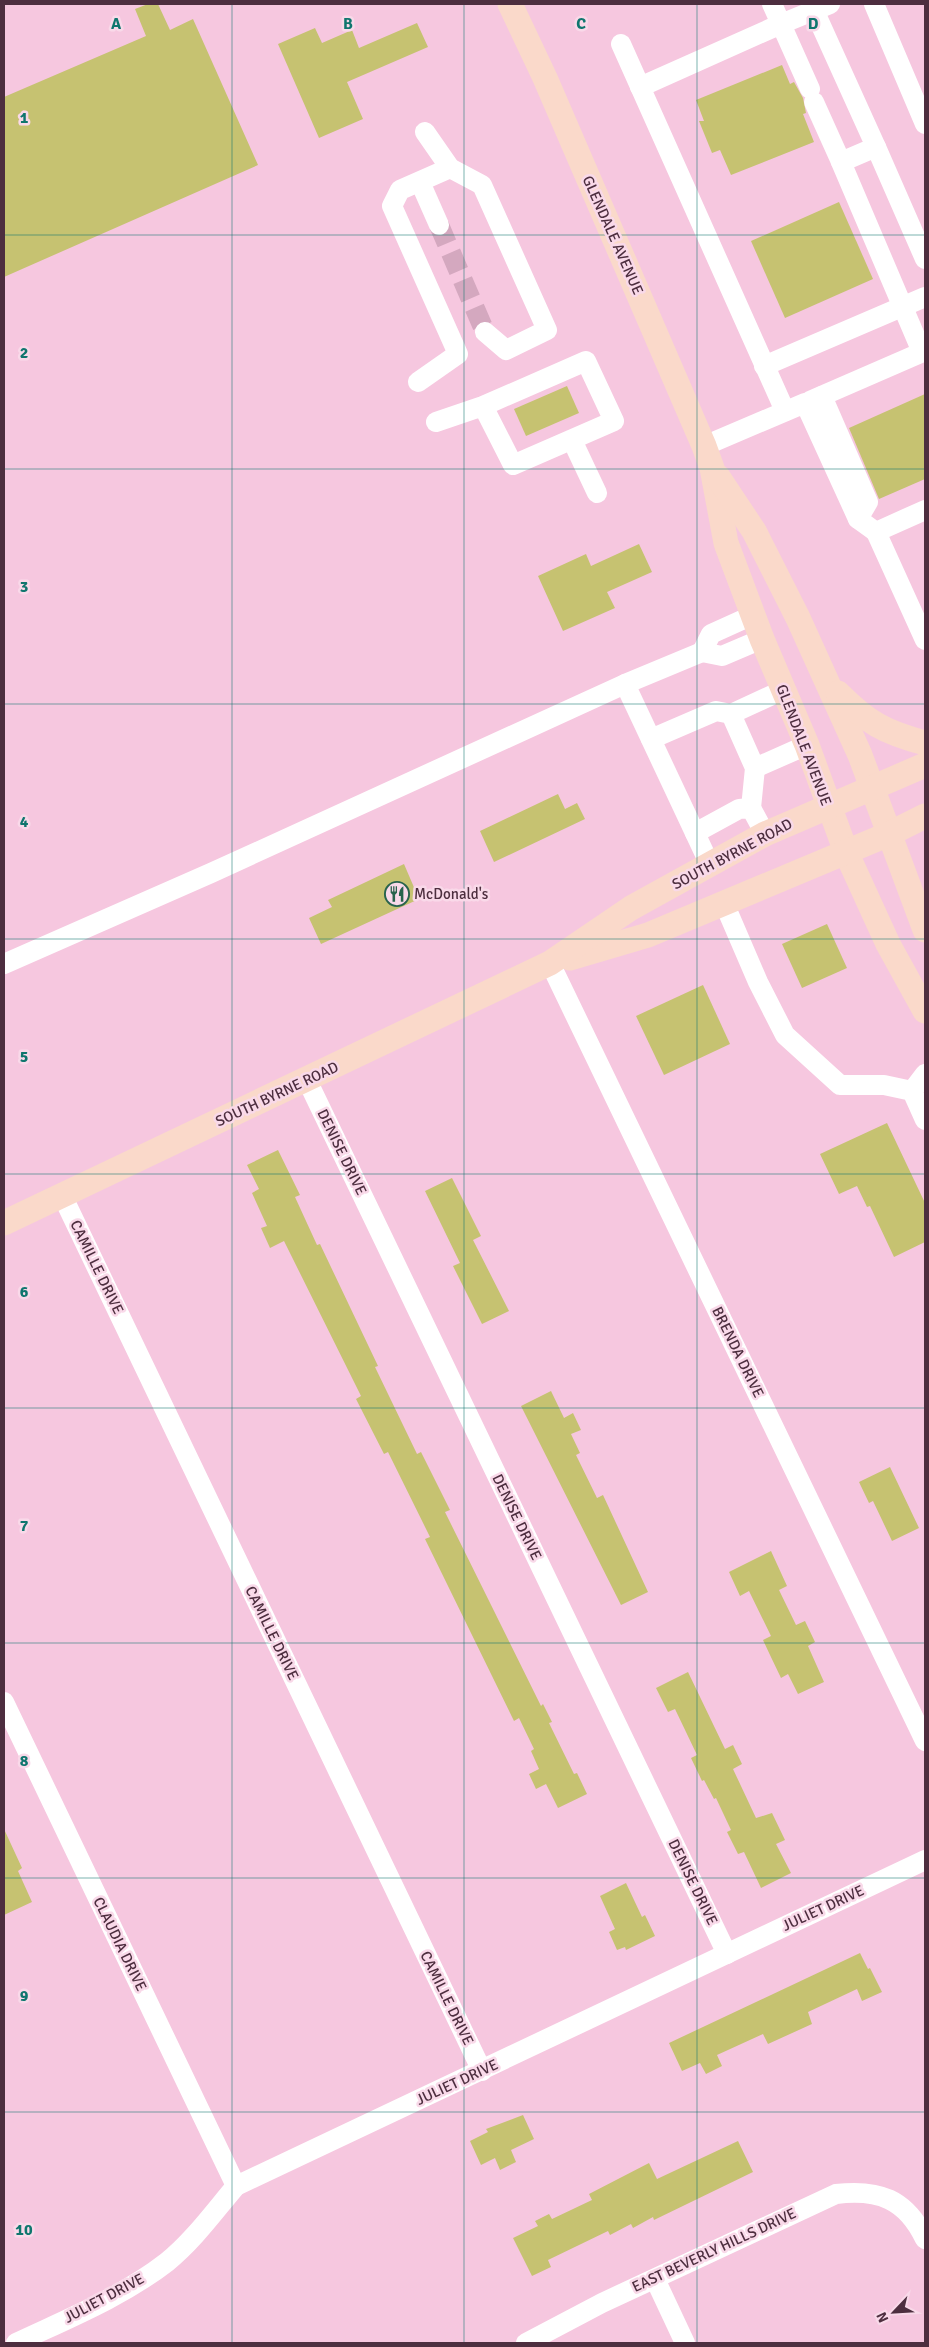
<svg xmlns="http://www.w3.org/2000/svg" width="929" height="2347" font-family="Signika,sans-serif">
<rect width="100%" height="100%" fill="#f6c7df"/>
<g fill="#c6c271">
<path d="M148,4H158L170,30L193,19L258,165L4,277V97L146,36L135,9Z"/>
<path d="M417,23L428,47L347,82L363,119L319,138L278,44L315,28L322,43L352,30L359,48Z"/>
<path d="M782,65L790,84L794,82L803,98L806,113L803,114L814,142L731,175L720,150L712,153L699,121H704L696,100Z"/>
<path d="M839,202L873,279L785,318L751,241Z"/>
<path d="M567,386L579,413L526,436L514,409Z"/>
<path d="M925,394V479L879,499L849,428Z"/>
<path d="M639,544L652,572L607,592L615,608L563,631L538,576L586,554L591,566Z"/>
<path d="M558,794L565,809L577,803L585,819L494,862L480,831Z"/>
<path d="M404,864L419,899L321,944L309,918L332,907L328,900Z"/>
<path d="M827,924L847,968L802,988L782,944Z"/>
<path d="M703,985L730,1044L664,1075L636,1016Z"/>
<path d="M887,1123L925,1203V1242L894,1257L870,1206L867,1207L857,1186L839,1194L820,1154Z"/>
<path d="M278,1150L300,1195L295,1197L317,1245L320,1244L378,1366L375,1367L417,1454L421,1452L450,1510L445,1512L541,1706L543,1704L552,1722L549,1723L574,1774L577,1773L587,1794L558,1808L546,1784L536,1789L529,1774L539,1769L531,1751L534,1749L519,1718L514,1721L425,1539L430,1537L388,1452L384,1454L356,1399L361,1396L284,1241L270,1248L261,1228L267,1226L252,1193L259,1189L247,1165Z"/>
<path d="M452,1178L481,1236L473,1240L509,1311L482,1324L453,1266L460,1263L425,1191Z"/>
<path d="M551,1391L564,1418L573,1413L581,1430L571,1434L580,1453L576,1455L597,1498L603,1495L648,1592L621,1605L521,1406Z"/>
<path d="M890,1467L919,1528L892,1541L873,1501L869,1503L859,1482Z"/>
<path d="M771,1551L787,1586L779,1590L796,1625L805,1621L815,1642L808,1646L824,1682L798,1694L788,1674L781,1678L770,1655L763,1640L771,1636L749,1591L740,1596L729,1572Z"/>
<path d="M688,1672L725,1749L733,1745L742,1764L733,1769L756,1818L772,1813L785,1840L776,1844L791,1873L761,1888L744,1852L738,1854L727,1832L731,1830L716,1798L714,1799L704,1780L702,1781L691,1758L697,1755L675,1709L668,1712L656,1688Z"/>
<path d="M4,1829L22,1868L18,1871L32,1902L4,1915Z"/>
<path d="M626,1883L642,1917L645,1915L655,1936L626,1950L625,1947L617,1950L609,1932L615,1929L600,1896Z"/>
<path d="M860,1953L868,1969L870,1968L882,1992L862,2001L857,1989L808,2012L812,2024L768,2044L763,2034L717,2055L722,2066L706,2074L700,2063L682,2071L669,2043Z"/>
<path d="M523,2115L534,2139L511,2150L516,2162L500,2170L495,2158L481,2165L470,2141L488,2132L486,2129Z"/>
<path d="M738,2141L753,2172L654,2220L653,2217L633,2228L631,2224L610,2235L608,2231L548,2260L551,2267L532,2276L513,2238L538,2226L535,2221L549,2214L552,2219L592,2200L589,2194L649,2163L657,2179Z"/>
</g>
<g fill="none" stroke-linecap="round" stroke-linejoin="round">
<path stroke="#d4a8bf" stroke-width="20" stroke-dasharray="20 10" stroke-linecap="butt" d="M439,225L485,332"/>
<g stroke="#fff" stroke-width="20">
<path d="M772,4L781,24L830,4"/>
<path d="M874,4L925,124"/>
<path d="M814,10L876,147L841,162L922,352"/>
<path d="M621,44L785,411"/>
<path d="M640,87L781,24L810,89"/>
<path d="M814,102L841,162"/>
<path d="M425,132L450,168L482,185L547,330L506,350L485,332"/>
<path d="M876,147L925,259"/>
<path d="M420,182L439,225"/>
<path d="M764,366L925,297"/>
<path d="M418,382L458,354L392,206L400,190L450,168"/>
<path d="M822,396L868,502L858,519"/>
<path d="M810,401L925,351"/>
<path d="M436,422L483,406L586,361L614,421L513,465L483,406"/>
<path d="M572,440L597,493"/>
<path d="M704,446L805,403L858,519L876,532L925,510"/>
<path d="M876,532L925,640"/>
<path d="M753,615L711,634L702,652L722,656L762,639"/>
<path d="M625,684L710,865"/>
<path d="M731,714L783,690"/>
<path d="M651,739L716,711L731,714L755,768L751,808"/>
<path d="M755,768L807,745"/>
<path d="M695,833L739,809L751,808L765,834"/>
<path d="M724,903L758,982L785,1035L840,1085H884L912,1091L925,1120"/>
<path d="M550,963L925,1741"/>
<path d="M4,964L211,873L625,684L702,652"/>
<path d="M307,1080L727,1954"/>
<path d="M912,1091L925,1074"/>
<path d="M62,1195L482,2071"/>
<path d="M4,1702L236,2186"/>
<path d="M655,2279L685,2343"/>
<path d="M16,2343C67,2319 122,2297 167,2262C193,2241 214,2212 236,2186L925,1860"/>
<path d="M526,2343L602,2303L836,2194C879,2189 906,2199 925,2239"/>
</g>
<g stroke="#fad9ca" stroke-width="25">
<path d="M510,4L545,78L704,446L712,468L726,543L762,639L807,745L846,852L888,944L925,1011"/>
<path d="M718,477L754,531L798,618L860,755L925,930"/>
<path d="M838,693C868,723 884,732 925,743"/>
<path d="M570,958L648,935L889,834L925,816"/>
<path d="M4,1223L550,963L631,908L765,834L925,765"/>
</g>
</g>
<path fill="none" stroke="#0f766e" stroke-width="1" stroke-opacity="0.55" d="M232,4V2343M464,4V2343M697,4V2343M4,235H925M4,469H925M4,704H925M4,939H925M4,1174H925M4,1408H925M4,1643H925M4,1878H925M4,2112H925"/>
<defs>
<symbol id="restaurant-ring" viewBox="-11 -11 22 22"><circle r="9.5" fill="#f9d9e9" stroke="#28634c" stroke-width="1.5"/><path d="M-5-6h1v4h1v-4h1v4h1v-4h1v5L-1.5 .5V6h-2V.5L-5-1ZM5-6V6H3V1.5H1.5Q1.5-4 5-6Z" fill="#28634c"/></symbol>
</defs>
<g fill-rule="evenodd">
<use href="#restaurant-ring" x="383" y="880" width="28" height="28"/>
</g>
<g text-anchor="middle" stroke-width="5" stroke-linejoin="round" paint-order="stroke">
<g font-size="15" fill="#4d2e3f" stroke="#f9d9e9">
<text transform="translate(613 235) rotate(66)" y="5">GLENDALE AVENUE</text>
<text transform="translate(804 745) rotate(69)" y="5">GLENDALE AVENUE</text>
<text transform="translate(732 854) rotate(-28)" y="5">SOUTH BYRNE ROAD</text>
<text transform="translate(277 1094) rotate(-25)" y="5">SOUTH BYRNE ROAD</text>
<text transform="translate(342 1152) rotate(64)" y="5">DENISE DRIVE</text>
<text transform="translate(97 1267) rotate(64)" y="5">CAMILLE DRIVE</text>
<text transform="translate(738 1352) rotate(64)" y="5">BRENDA DRIVE</text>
<text transform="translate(517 1517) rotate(64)" y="5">DENISE DRIVE</text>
<text transform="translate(272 1633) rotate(64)" y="5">CAMILLE DRIVE</text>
<text transform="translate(693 1882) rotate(64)" y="5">DENISE DRIVE</text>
<text transform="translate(823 1908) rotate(-25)" y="5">JULIET DRIVE</text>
<text transform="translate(120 1944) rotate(64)" y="5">CLAUDIA DRIVE</text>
<text transform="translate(447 1998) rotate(64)" y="5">CAMILLE DRIVE</text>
<text transform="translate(457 2082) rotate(-25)" y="5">JULIET DRIVE</text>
<text transform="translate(714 2250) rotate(-25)" y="5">EAST BEVERLY HILLS DRIVE</text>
<text transform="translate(104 2298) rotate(-28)" y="5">JULIET DRIVE</text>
</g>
<g font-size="15" fill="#4d2e3f" stroke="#f9d9e9" text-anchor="start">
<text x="414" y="899">McDonald's</text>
</g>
</g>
<g font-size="16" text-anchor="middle" font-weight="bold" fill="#0f766e" stroke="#f9d9e9" stroke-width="5" stroke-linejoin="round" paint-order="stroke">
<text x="116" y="29">A</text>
<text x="348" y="29">B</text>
<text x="581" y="29">C</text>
<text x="813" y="29">D</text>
<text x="24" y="123">1</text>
<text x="24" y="358">2</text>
<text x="24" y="592">3</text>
<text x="24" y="827">4</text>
<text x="24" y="1062">5</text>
<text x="24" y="1297">6</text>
<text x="24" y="1531">7</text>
<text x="24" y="1766">8</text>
<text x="24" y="2001">9</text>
<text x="24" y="2235">10</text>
</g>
<rect width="929" height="2347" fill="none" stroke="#4d2e3f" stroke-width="10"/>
<g transform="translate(894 2312) rotate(245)" stroke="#f9d9e9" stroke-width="4" paint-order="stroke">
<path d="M0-4L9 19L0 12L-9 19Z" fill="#4d2e3f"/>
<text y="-8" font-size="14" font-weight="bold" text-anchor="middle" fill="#4d2e3f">N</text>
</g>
</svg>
